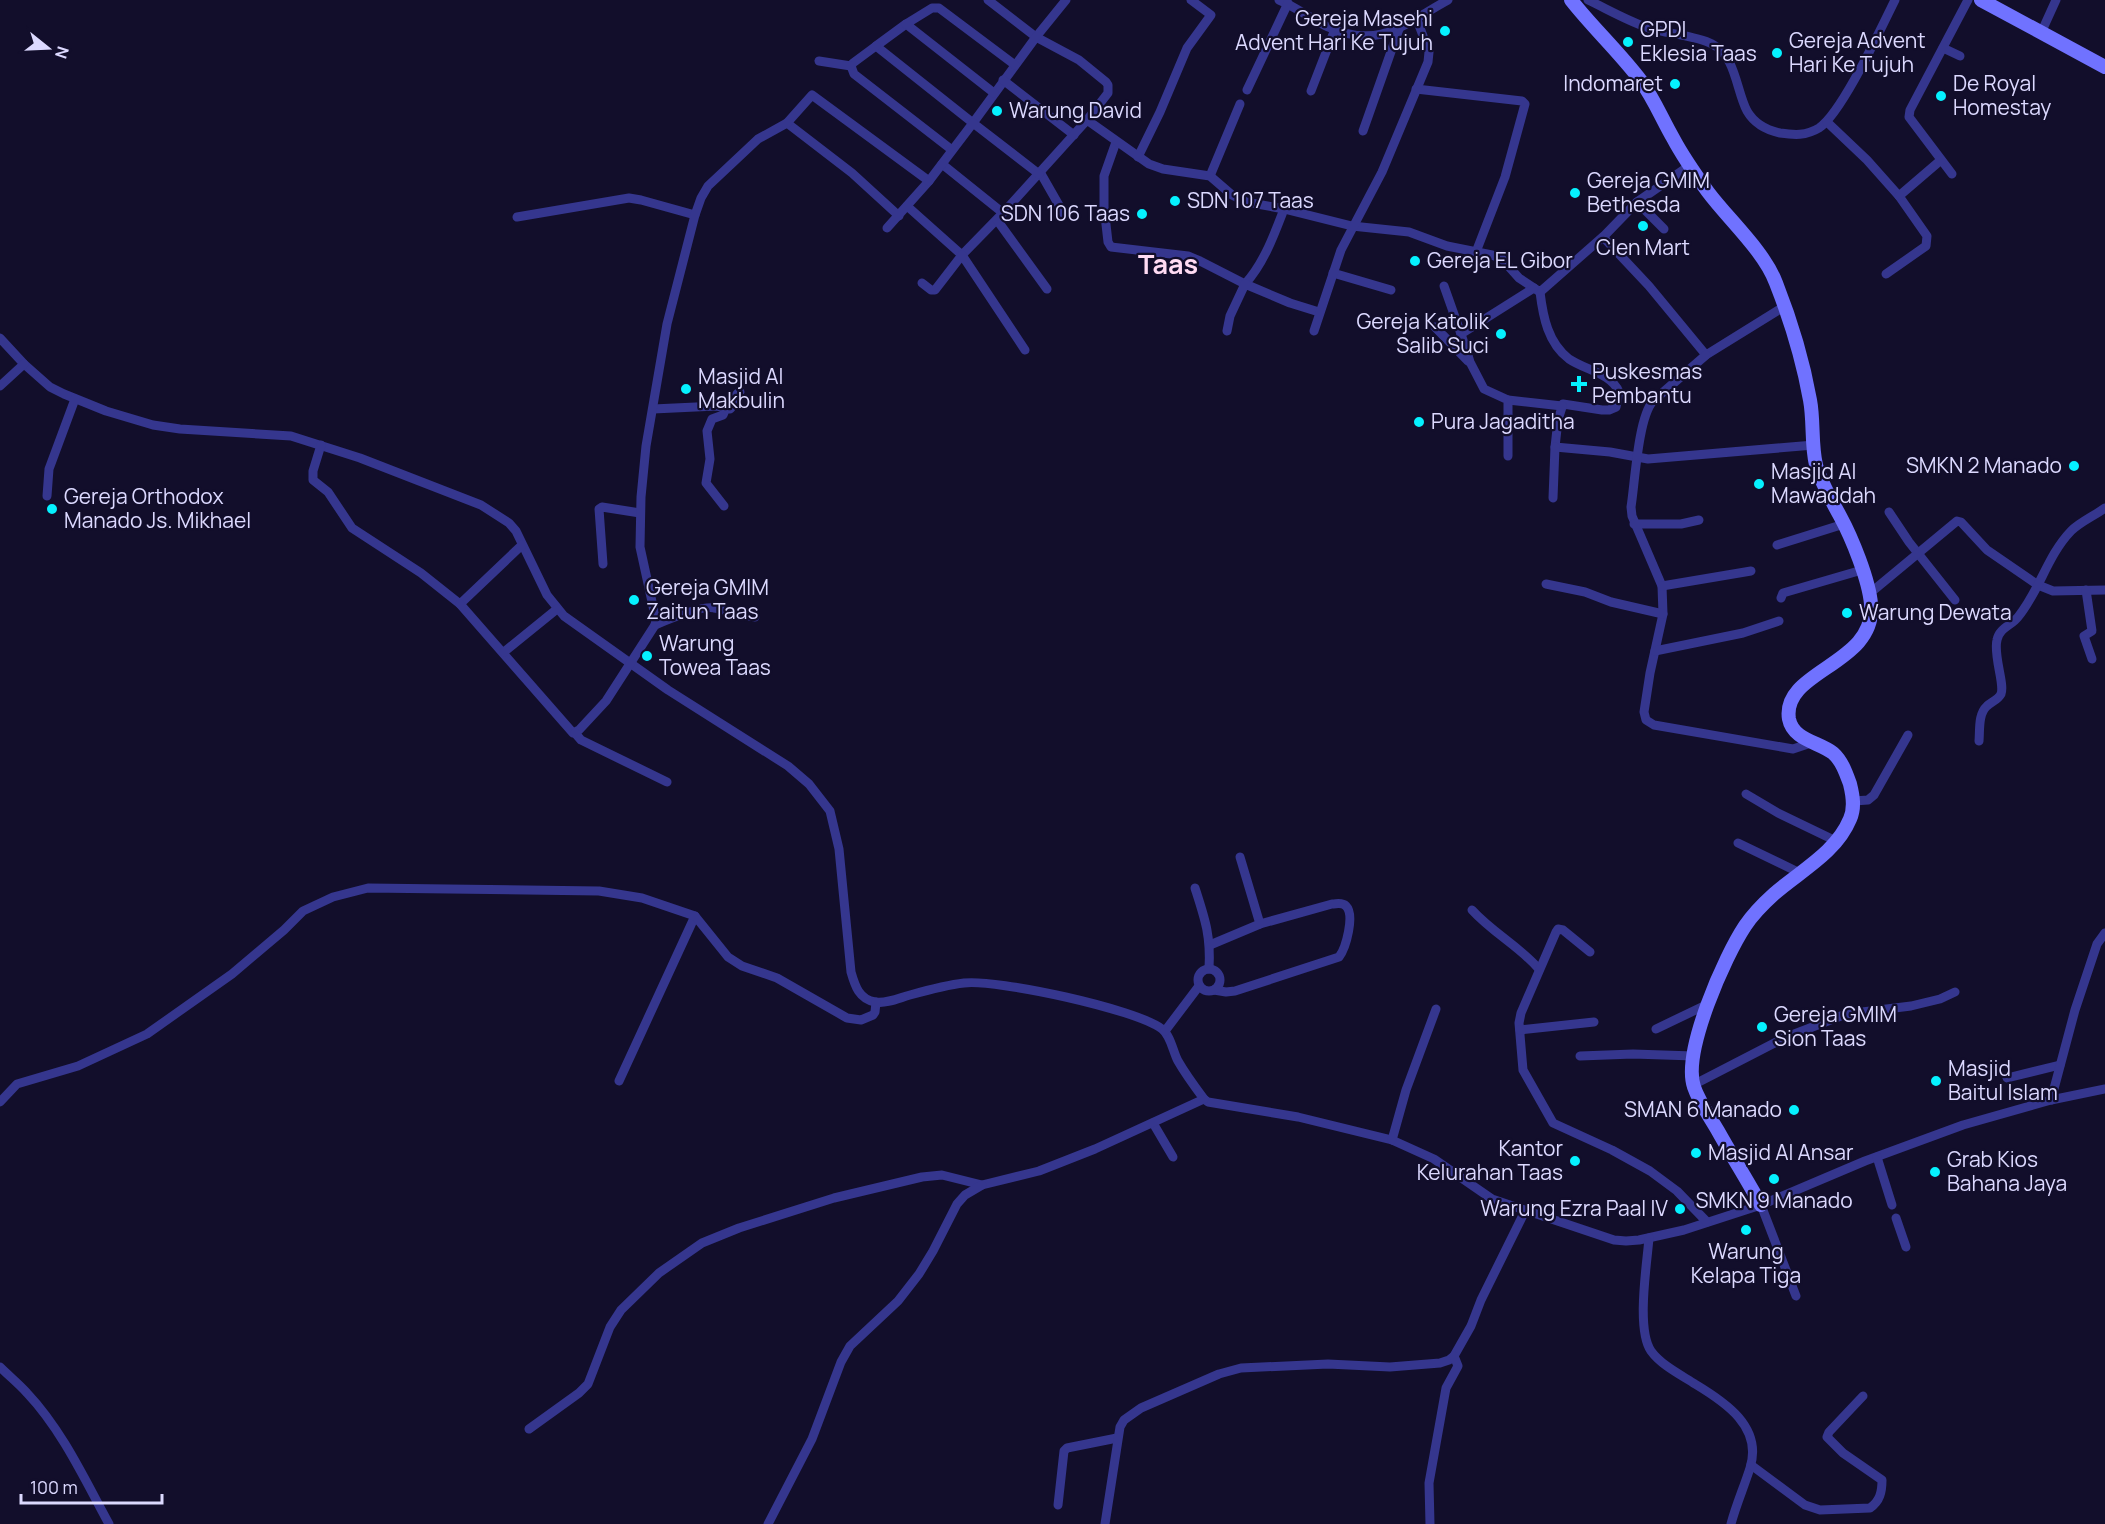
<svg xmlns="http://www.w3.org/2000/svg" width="2105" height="1524" font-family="Manrope,sans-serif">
<rect width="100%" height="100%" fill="#120e2b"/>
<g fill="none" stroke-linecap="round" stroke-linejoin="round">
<g stroke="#35368e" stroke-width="9">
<path d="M988,0L1036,37L1079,60L1106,82L1108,85V93L1087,120"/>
<path d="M1279,0C1296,7 1311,19 1328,27C1380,50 1404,24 1448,0"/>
<path d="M1588,0C1607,9 1626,20 1646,27C1665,34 1695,35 1712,44C1736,56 1736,90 1747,111C1754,123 1766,130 1780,133C1794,135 1806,136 1819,128C1842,113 1881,28 1895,0"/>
<path d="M906,24L876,46L973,123L1036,37L1066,0"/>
<path d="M2041,33L2056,0"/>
<path d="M876,46L853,63L851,66L854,74L952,150"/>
<path d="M1943,48L1960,56"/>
<path d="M819,61L851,66"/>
<path d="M1003,80L1074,135"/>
<path d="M1416,89L1522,101L1525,104L1505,177L1476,252"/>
<path d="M1247,90L1288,3"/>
<path d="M1311,91L1335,29"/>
<path d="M994,93L906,24L932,8H939L1015,65"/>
<path d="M1827,122L1867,160L1899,196L1927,236L1926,246L1886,274"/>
<path d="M787,123L852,173L899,216"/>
<path d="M1363,131L1399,29"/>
<path d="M1116,142L1104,176V207L1108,242L1111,247L1188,256L1200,261L1245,284C1264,263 1274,235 1284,209"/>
<path d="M1138,157L1160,112L1187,48L1211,15L1191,0"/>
<path d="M942,164L1003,213"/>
<path d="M1040,172L1064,214"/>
<path d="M1952,174L1909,117L1910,110L1968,0"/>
<path d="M1210,176L1240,104"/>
<path d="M1899,196L1941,160"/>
<path d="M1637,202L1664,229"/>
<path d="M907,206L962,255L1003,213L1087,120L1149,164L1163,169L1210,176L1232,195L1246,202L1284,209L1352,226L1409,232L1447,246L1492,255L1502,259L1519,278L1540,292L1605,235L1637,202L1689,166"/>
<path d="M517,217L629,198L641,200L695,215"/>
<path d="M997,220L1047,289"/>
<path d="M887,228L929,181"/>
<path d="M1603,237L1649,286L1706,355L1785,306"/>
<path d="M1333,273L1391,290"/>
<path d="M922,283L931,290H935L962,255L1025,350"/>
<path d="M1444,286L1461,334"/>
<path d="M1540,292C1543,317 1548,343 1569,359C1585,370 1611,373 1619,392L1616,407L1609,410H1602L1563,404L1558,420L1555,447L1610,452L1648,459L1814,445"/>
<path d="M1435,327L1468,361"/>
<path d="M1227,331L1230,316L1245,284L1290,303L1319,312"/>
<path d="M1314,331L1341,250L1382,172L1428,62L1429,52L1416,17"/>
<path d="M0,338L24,364L50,387L64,394L106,411L153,425L180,429L291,436L360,458L481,505L509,523L516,531L547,595L564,616L668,690L788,766L809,784L830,811L839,849L851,972C855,986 859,999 875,1002C887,1004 899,998 910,995C928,990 946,985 964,983C997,979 1136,1009 1162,1029C1171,1036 1173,1052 1178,1061C1186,1075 1195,1087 1204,1099L1208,1102L1298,1117L1392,1140L1434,1159L1492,1199L1614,1240L1626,1241L1639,1240L1684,1230L1761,1205L1865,1161L1963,1125L2051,1100L2105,1089"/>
<path d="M1706,355L1653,401C1638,418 1635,482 1631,507L1632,516L1662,586L1663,614L1650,673L1644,712L1646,720L1654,725L1793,749L1811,743"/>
<path d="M0,386L24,364"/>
<path d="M1508,400L1562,406"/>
<path d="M653,409L717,406L730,409C736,404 732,395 740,392"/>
<path d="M321,445L313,471V480L328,492L352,528L421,573L460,604L522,545"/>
<path d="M1508,456V400L1484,389L1470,362L1461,334L1534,288"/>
<path d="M47,496L49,469L75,399"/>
<path d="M1553,498L1555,447"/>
<path d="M724,506L706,483L710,459L707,431L712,419L723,415L726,408"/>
<path d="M1889,512L1909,542L1955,600"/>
<path d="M1634,524H1681L1699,520"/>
<path d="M1777,545L1844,524"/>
<path d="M603,564L599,509L602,507L640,513"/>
<path d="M1546,584L1585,592L1611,602L1663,614"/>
<path d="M1662,586L1751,571"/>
<path d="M1869,590L1875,589L1957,521L1961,522L1987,550L2038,585L2053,591L2105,590"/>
<path d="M2086,590L2092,631L2084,636L2092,659"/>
<path d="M1781,598L1783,593L1862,570"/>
<path d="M460,604L573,733L579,730L606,701L655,625L656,620L640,547L641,497L646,446L667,324L695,215L701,198L708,186L758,139L787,123L812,95L929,181L973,123L1039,174"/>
<path d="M655,625C667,620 702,605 714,608C728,610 741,616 755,617"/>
<path d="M1655,651L1743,633L1779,621"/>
<path d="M504,652L557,609"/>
<path d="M575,733L581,740L667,782"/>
<path d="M1979,741C1980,730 1978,714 1987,706C1991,702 1998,700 2001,694C2005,684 1993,655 1997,640C1999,628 2012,625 2018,617C2040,590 2047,556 2071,531C2080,522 2094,516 2105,508"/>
<path d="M1746,794L1778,813L1836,841"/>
<path d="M1854,801L1868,800L1874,795L1908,735"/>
<path d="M1738,843L1800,873"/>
<path d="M1240,857L1260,924"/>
<path d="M1195,888C1205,919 1211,936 1209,969"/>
<path d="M1472,910C1493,933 1519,946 1539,969"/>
<path d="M1210,945L1260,924L1332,904C1337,904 1342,902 1346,906C1355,915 1346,948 1339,957L1235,991L1226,992L1214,990"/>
<path d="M1590,952L1563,930L1558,929L1556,932L1521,1013L1519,1023L1523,1070L1553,1123L1612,1150L1650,1171L1677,1191L1707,1222"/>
<circle cx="1209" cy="980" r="11"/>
<path d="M1656,1029L1708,1004"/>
<path d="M1520,1030L1594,1022"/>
<path d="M1165,1031L1199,986"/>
<path d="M1580,1056L1633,1054L1694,1056"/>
<path d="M2007,1078L2060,1065"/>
<path d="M619,1081L695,916"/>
<path d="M1693,1085L1784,1038L1846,1014L1911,1006L1940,999L1955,992"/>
<path d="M2051,1100L2075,1010L2097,944L2105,933"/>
<path d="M0,1102L17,1084L78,1066L147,1034L232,974L284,930L303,911L333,897L368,888L599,891L642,898L695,916L728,957L742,966L777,978L847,1018L861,1020L873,1015L875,1012L876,1002"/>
<path d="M1153,1123L1173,1157"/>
<path d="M1392,1140L1406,1090L1436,1009"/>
<path d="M1877,1157L1892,1205"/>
<path d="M1761,1205L1796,1296"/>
<path d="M1896,1218L1906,1247"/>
<path d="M1649,1238C1647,1264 1636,1329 1651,1351C1661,1365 1681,1375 1695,1384C1725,1402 1763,1427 1750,1468C1744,1487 1736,1505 1731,1524"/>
<path d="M0,1367C9,1376 19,1384 27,1393C62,1430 85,1480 109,1524"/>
<path d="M529,1429L579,1393L588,1384L610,1327L621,1310L659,1273L702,1243L739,1228L834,1198L922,1177L942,1175L982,1185L1039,1171L1095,1149L1204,1099"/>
<path d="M1751,1465L1805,1505L1820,1510L1870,1508C1880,1501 1882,1492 1882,1480L1843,1453L1827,1437L1829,1432L1863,1396"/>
<path d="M1058,1505L1064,1451L1067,1448L1117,1438"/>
<path d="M768,1524L812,1439L841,1362L850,1346L898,1301L919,1274L933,1251L957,1204L965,1195L982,1185"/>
<path d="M1105,1524L1120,1427L1124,1420L1141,1408L1219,1374L1241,1368L1328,1364L1390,1367L1440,1363L1449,1360L1454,1356L1471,1326L1481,1300L1525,1211"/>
<path d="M1430,1524L1429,1483L1446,1388L1458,1366L1454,1356"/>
</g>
<g stroke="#7072ff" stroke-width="14">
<path d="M1571,0C1593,28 1620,53 1641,81C1654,99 1662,119 1673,138C1683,157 1695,174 1708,192C1729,220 1764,251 1776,283C1791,321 1803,361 1810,400C1814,421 1811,444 1816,465C1821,483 1831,499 1840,516C1852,538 1869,580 1871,604C1877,665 1781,670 1789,719C1793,740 1819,742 1833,753C1842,761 1846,773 1850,784C1853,796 1855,808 1850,819C1836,853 1800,871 1774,894C1764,903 1753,914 1745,926C1725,956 1682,1052 1694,1087C1699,1102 1710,1117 1718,1131C1732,1156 1747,1180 1761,1205"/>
<path d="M1981,0L2105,67"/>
</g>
</g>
<g fill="#05f1ff" stroke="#120e2b" stroke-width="2">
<circle cx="1445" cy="31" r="6"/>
<circle cx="1628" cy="42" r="6"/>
<circle cx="1777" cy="53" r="6"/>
<circle cx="1675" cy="84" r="6"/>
<circle cx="1941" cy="96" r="6"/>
<circle cx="997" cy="111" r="6"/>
<circle cx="1575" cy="193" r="6"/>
<circle cx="1175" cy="201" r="6"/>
<circle cx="1142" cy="214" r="6"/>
<circle cx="1643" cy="226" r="6"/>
<circle cx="1415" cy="261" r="6"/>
<circle cx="1501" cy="334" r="6"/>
<path d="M1576 375h6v6h6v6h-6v6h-6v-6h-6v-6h6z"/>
<circle cx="686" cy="389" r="6"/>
<circle cx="1419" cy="422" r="6"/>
<circle cx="2074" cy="466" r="6"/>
<circle cx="1759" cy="484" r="6"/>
<circle cx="52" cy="509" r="6"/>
<circle cx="634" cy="600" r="6"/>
<circle cx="1847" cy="613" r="6"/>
<circle cx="647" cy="656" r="6"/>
<circle cx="1762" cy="1027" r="6"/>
<circle cx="1936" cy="1081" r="6"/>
<circle cx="1794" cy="1110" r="6"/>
<circle cx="1696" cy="1153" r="6"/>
<circle cx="1575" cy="1161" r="6"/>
<circle cx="1935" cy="1172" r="6"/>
<circle cx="1774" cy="1179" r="6"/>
<circle cx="1680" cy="1209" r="6"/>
<circle cx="1746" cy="1230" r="6"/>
</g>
<g text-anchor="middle" stroke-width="4.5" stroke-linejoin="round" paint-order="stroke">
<g font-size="21" fill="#dcd9ff" stroke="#120e2b" text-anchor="start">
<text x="1433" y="26" text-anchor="end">Gereja Masehi<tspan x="1433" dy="24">Advent Hari Ke Tujuh</tspan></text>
<text x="1640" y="37">GPDI<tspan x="1640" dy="24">Eklesia Taas</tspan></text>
<text x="1789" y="48">Gereja Advent<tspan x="1789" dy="24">Hari Ke Tujuh</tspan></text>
<text x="1663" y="91" text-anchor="end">Indomaret</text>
<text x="1953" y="91">De Royal<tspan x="1953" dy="24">Homestay</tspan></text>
<text x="1009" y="118">Warung David</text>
<text x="1587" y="188">Gereja GMIM<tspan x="1587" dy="24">Bethesda</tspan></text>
<text x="1187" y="208">SDN 107 Taas</text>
<text x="1130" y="221" text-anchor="end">SDN 106 Taas</text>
<text x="1643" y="255" text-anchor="middle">Clen Mart</text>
<text x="1427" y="268">Gereja EL Gibor</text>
<text x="1489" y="329" text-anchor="end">Gereja Katolik<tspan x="1489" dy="24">Salib Suci</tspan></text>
<text x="1592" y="379">Puskesmas<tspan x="1592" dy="24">Pembantu</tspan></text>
<text x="698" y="384">Masjid Al<tspan x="698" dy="24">Makbulin</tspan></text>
<text x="1431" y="429">Pura Jagaditha</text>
<text x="2062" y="473" text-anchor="end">SMKN 2 Manado</text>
<text x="1771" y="479">Masjid Al<tspan x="1771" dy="24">Mawaddah</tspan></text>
<text x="64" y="504">Gereja Orthodox<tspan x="64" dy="24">Manado Js. Mikhael</tspan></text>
<text x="646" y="595">Gereja GMIM<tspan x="646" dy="24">Zaitun Taas</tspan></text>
<text x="1859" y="620">Warung Dewata</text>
<text x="659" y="651">Warung<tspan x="659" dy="24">Towea Taas</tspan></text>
<text x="1774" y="1022">Gereja GMIM<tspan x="1774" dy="24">Sion Taas</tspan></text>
<text x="1948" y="1076">Masjid<tspan x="1948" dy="24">Baitul Islam</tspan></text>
<text x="1782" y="1117" text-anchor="end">SMAN 6 Manado</text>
<text x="1563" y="1156" text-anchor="end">Kantor<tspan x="1563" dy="24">Kelurahan Taas</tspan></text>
<text x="1708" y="1160">Masjid Al Ansar</text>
<text x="1947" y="1167">Grab Kios<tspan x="1947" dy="24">Bahana Jaya</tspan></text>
<text x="1774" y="1208" text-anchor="middle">SMKN 9 Manado</text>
<text x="1668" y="1216" text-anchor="end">Warung Ezra Paal IV</text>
<text x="1746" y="1259" text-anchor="middle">Warung<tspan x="1746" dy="24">Kelapa Tiga</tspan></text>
</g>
<g font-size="27" font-weight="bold" fill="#ffdbf3" stroke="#120e2b">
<text x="1168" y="274">Taas</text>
</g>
</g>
<g transform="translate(48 48) rotate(108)" stroke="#120e2b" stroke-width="4.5" paint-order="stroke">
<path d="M0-4.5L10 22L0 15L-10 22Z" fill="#dcd9ff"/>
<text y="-9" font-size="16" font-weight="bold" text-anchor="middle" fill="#dcd9ff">N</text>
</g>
<path d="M21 1494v9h141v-9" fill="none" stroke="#dcd9ff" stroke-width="3"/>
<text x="30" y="1494" font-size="18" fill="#dcd9ff" stroke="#120e2b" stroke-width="4.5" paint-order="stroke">100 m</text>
</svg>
